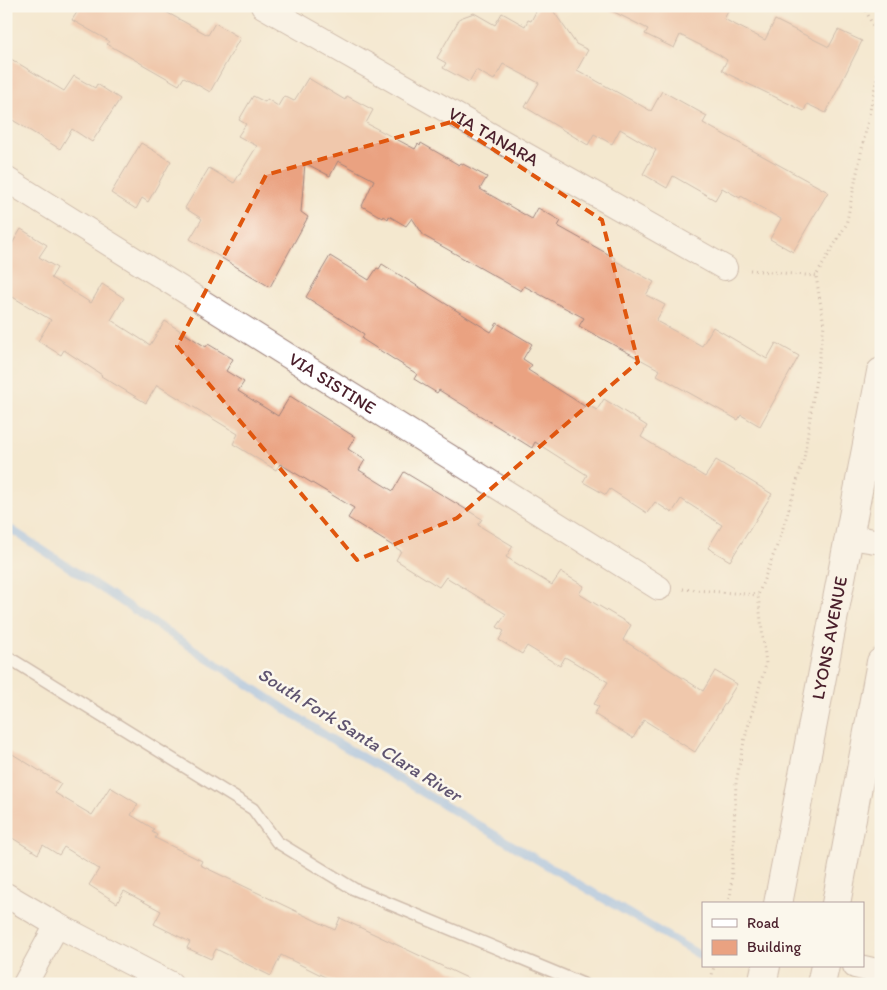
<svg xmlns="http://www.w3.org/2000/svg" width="887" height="990" font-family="Itim,sans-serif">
<rect width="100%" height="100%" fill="#fbf7ec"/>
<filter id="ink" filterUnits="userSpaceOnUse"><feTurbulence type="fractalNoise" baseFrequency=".02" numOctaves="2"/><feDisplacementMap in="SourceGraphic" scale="10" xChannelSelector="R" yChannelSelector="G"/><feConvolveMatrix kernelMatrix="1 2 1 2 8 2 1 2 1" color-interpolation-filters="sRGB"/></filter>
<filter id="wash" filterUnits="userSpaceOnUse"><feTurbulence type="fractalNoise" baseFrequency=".0096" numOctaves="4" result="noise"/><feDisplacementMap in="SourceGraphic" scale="20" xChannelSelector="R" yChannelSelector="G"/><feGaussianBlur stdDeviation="1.12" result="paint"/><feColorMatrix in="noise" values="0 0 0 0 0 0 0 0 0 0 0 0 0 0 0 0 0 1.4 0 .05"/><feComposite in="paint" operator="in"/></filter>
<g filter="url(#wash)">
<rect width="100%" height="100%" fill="#f4e8cf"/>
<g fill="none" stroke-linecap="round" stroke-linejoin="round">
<path stroke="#85b6f1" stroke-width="8" d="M6,526L328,737L703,957"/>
</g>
<g id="blocks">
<g fill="#eaa281">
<path d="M81,6H155L208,35L215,23L240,38L210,92L184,77L179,85L107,44L109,41L72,20Z"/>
<path d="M539,6H550L576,44L588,50L577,70L651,111L662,91L707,116L703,123L828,192L793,252L770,239L781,219L741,196L740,198L722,188L715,200L673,176L667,188L643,174L656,150L620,129L612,144L594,134L588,145L525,107L539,83L503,64L494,80L476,70L469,82L443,68L446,63L437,58L460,18L474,13L495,25L502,13L525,26L528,20L531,21Z"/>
<path d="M602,6H731L724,19L765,40L775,20L829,47L838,30L862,41L826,113L807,104L804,111L730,75L722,70L727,60L718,54L680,35L674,48L645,34L648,29Z"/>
<path d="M6,56L64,91L74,76L95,88L97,84L120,99L92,142L72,129L60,149L6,116Z"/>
<path d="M308,78L345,100L347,96L373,110L366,123L415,149L418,144L420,146L421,143L459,165L461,163L487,177L480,189L532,219L538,208L561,221L558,226L615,258L614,260L654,282L646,295L665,305L656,321L702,346L713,327L767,359L776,343L799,356L760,426L741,415L738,420L657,375L660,370L579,326L584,318L524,286L521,291L424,236L412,218L406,226L389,216L388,219L384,216L383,218L362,206L374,180L338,161L330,176L305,163L301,212L308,217L270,287L190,239L202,219L185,208L209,168L234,183L257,146L238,136L246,124L239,120L253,96L265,102L267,99L278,106L284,96L294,101Z"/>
<path d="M141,143L171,161L148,202L142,198L136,209L111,193Z"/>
<path d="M21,229L47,245L39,257L57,268L51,278L91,303L102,284L124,298L111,320L150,345L165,321L206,347L208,344L233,359L226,371L244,382L238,391L278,416L290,396L355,437L348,449L365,460L359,470L393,491L404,472L482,519L478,525L513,546L506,557L552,585L561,572L584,586L579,594L631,625L623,640L703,691L715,671L737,684L695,752L644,720L633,738L594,714L599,707L594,704L608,682L565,657L560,666L527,646L522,654L499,640L504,631L497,627L506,614L446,577L439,587L396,560L401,551L348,518L354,508L280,464L276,470L233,444L238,434L157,385L146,403L101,376L102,375L64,350L61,355L38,341L51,320L6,293V254Z"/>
<path d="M330,256L369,280L377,268L379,269L382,264L491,332L497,323L532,344L523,359L532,365L528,370L586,407L587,405L597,410L604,399L647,426L641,437L705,477L716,460L772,494L730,561L708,548L722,525L681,499L672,513L655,502L647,513L610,489L606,495L583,482L587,475L535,442L532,448L439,390L437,393L414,379L417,374L362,339L364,334L306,297Z"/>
<path d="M6,750L61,784L55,793L92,815L110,787L138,804L131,815L154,829L152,832L157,835L155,838L202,861L200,865L335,930L340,918L480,984H339L281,955L271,976L216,949L211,959L187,948L190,942L154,924L161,911L124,891L117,903L89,885L99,869L64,847L59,855L43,845L38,854L6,834Z"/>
</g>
</g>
</g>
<g filter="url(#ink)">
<use href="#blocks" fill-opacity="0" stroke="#9f847d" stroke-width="1"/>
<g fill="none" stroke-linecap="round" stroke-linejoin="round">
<defs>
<g id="service">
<path d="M6,656L253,809L277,842L354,889L583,984"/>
<path d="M861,769L881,772"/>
</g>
<g id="minor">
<path id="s1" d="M263,6L725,268"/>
<path id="s2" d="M6,179L659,588"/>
<path d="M850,537L881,542"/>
<path d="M6,895L57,925L171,984"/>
<path d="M855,966L881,972"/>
<path d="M25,984L57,925"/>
</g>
<g id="secondary">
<path id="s3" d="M778,904L881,372"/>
<path d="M836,904L881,662"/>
<path d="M762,984L766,966"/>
<path d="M821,984L825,966"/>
</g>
</defs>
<use href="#service" stroke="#9f847d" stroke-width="14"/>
<use href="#minor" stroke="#9f847d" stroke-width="26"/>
<use href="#secondary" stroke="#9f847d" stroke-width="30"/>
<g stroke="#9f847d" stroke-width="3" stroke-dasharray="1 4" stroke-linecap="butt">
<path d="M864,6L873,26L881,31"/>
<path d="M750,270L816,276"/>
<path d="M683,589L758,595"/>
<path d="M729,904L731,891L736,783L744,741L766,664L758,595L780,538L804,458L824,325L816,276L846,225L881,58"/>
<path d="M710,984L714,966"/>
</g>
<use href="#service" stroke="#fff" stroke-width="11"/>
<use href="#minor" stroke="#fff" stroke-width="24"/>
<use href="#secondary" stroke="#fff" stroke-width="28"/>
</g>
</g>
<path d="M0 0H887V990H0ZM451,122L602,220L638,362L457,518L357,560L177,346L266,175Z" fill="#f4e8cf" fill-opacity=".55" fill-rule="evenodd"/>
<path fill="none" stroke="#e0560e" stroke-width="4" stroke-dasharray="10 6" stroke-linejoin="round" d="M451,122L602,220L638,362L457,518L357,560L177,346L266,175Z"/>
<g text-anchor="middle" stroke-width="5" stroke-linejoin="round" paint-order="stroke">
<g font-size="18" fill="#4a1f2b" stroke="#fbf7ec">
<text dy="6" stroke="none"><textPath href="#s1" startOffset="265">VIA TANARA</textPath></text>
<text dy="6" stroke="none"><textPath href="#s2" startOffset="385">VIA SISTINE</textPath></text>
<text dy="6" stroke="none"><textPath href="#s3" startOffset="271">LYONS AVENUE</textPath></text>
</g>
<g font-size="19" font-style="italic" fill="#5f5470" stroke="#fbf7ec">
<text transform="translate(360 734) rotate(32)" y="7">South Fork Santa Clara River</text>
</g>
</g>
<rect width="887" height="990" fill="none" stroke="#fbf7ec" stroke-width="25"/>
<rect x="702" y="902" width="162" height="65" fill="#fbf7ec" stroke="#b4a19f"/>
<rect x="712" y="919" width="25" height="8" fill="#ffffff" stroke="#b4a19f"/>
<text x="747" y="928" font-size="15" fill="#4a1f2b">Road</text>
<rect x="712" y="940" width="25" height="15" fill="#eaa281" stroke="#b4a19f"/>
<text x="747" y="952" font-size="15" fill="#4a1f2b">Building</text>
</svg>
